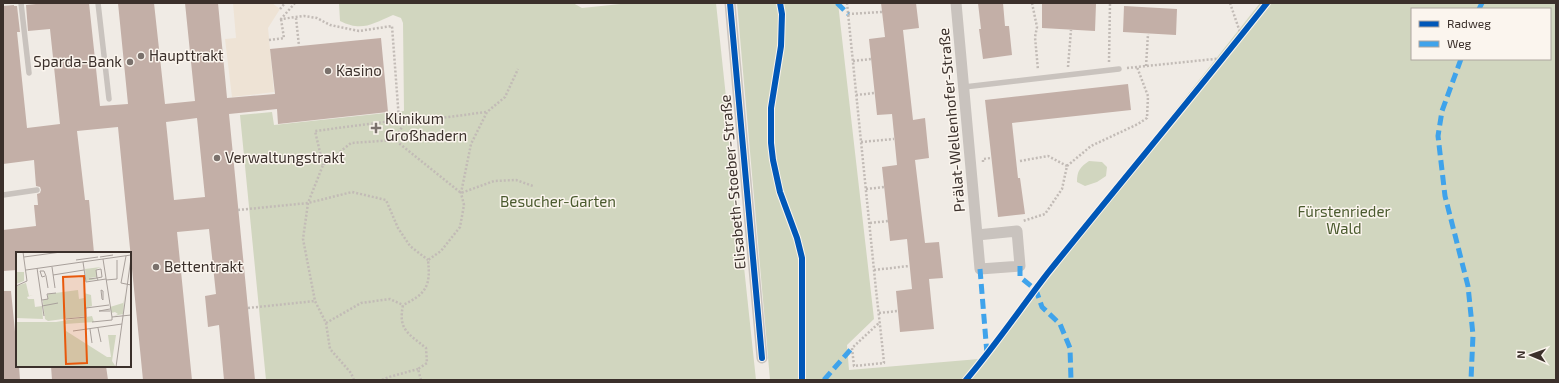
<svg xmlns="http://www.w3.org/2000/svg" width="1559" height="383" font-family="'Exo 2',sans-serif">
	<rect width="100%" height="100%" fill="#f0ebe5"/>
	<path fill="#d1d6bf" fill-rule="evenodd" d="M339,3H573L582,8L630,3H716L756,380H266L240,115L272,112L274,125L404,111L403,23L401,18L393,15C372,24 362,32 340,21Z
		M737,3H838L874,319L847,345L849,370L979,359L1260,3H1556V380H770ZM1412,9H1550V59H1412Z
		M1089,161L1102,162L1107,167L1106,176L1097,182L1085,186L1077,182C1077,171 1080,167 1089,161Z"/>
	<path fill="#eee3d5" d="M233,3H272L280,9L268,28L274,92L232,97L225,39L236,38Z"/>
	<path fill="#c3afa7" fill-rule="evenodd" d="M46,3H89L100,106L128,104L118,3H154L165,104L195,101L185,3H218L227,98L275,94L270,49L381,38L388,112L278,124L277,109L229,114L255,380H224L219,325L208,327L205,296L216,294L209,229L177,232L192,380H143L118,127L77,131L85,200H89L94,253H17V270L3,271V230L36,226L34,205H38L37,194L40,193L41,190L40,187L36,186L34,160L3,164V6L14,5V6H17L20,32H17L27,128L60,124L50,29L28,31L26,5ZM197,118L205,197L174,200L166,122Z
		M881,3H916L919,28L903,30L913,120L925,118L929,158L915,160L925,243L939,242L943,278L929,279L934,329L900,332L896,291L912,289L907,239L890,241L882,167L897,165L892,114L877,115L869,39L885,37Z
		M978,3H1003L1005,26H1009L1012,55L983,59L979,29H981Z
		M1042,3L1096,4L1095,31L1042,28Z
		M1124,6L1177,9L1176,35L1123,32Z
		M1128,84L1131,110L1012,123L1018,178H1020L1025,214L998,217L985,100Z
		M3,291H11L17,352V366H19L20,380H3Z
		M51,366H106L108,380H52Z"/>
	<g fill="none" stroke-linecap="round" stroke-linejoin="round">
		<path stroke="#c2bbb6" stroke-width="2.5" stroke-dasharray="2 2" stroke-linecap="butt" d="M295,3L281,19L304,16L317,18L330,25L359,31L392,26L399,120L315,131L323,165
			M847,3L874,270C877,301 881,332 884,363L854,366L852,348L880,322
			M1032,3L1037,27L1035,37L1038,70
			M1230,3L1241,35
			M280,9L285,3
			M848,14L882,12
			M296,18L299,46
			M269,40L284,38L281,19
			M853,61L871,59
			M1109,62L1110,3
			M1146,66L1148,34
			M1068,67L1071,30
			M1127,68L1224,58
			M856,95L875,93
			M395,140L404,123L486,112
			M861,142L894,139
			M1020,161L1048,156L1067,166L1062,189L1045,214L1023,221
			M983,162V159L991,158
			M1067,166L1091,146L1138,124L1147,118L1148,96L1137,67
			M866,189L885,187
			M238,210L308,203L352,192L386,200L398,228L410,246L428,260
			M870,223L888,221
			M874,270L909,266
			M248,308L315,301
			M879,313L898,311
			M326,323L361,303L390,299L403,305
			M354,380L351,373L330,349L326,323L315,301L303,239L308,203L323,165L351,143L395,140L461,193L494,181L516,180L533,186
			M382,380L389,377L418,369
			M421,380L418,369L427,363L426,348C408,333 398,330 403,305C426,294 431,286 428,260L441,251L460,227L464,205L461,193L471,144L487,112L505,97L518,69"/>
		<path stroke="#c9c3be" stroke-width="5.5" d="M21,3L29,73
			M98,3L109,99
			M964,87L1119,69
			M3,195L37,190"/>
		<path stroke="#c9c3be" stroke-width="11" d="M730,3L762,358
			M956,3L977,235
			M1017,231L1020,266L980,269L977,235Z"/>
		<path stroke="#3fa3eb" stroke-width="5" stroke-dasharray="10 5" stroke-linecap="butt" d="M837,3L848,14
			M1479,9L1482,3
			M1461,59L1442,111L1438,136L1445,196L1468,286L1473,335L1471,380
			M1020,266V277L1036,290L1042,307L1060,324L1070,348L1071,380
			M980,269L987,354
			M824,380L852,348"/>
		<defs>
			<path id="cycleway" d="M730,3L762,358
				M780,3L782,14L781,46L771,108V143L773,160L780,192L797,238L802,258V380
				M966,380C995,346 1020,309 1047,274C1120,183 1195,94 1267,3"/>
		</defs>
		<use href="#cycleway" stroke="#fbf5ee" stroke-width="8"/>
		<use href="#cycleway" stroke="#0057b8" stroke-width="6"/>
	</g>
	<g fill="#7a716c" stroke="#fbf5ee" stroke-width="1.5">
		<circle cx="141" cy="56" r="4"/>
		<circle cx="130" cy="62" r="4"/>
		<circle cx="328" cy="71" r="4"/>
		<path d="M374 122h4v4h4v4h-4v4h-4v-4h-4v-4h4z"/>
		<circle cx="217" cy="158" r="4"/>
		<circle cx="156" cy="267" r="4"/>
	</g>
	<g text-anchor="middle" stroke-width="3" stroke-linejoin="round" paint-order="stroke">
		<g font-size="15" fill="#3b302b" stroke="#fbf5ee" text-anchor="start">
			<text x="149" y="61">Haupttrakt</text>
			<text x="122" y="67" text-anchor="end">Sparda-Bank</text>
			<text x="336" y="76">Kasino</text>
			<text x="385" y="124">Klinikum<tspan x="385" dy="17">Großhadern</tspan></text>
			<text x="225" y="163">Verwaltungstrakt</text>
			<text x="164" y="272">Bettentrakt</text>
		</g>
		<g font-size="15" fill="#3b302b" stroke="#fbf5ee">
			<text transform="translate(952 120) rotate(-95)" y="5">Prälat-Wellenhofer-Straße</text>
			<text transform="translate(733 182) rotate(-95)" y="5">Elisabeth-Stoeber-Straße</text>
		</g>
		<g font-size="15" fill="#4a5a2e" stroke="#fbf5ee">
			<text x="558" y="207">Besucher-Garten</text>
			<text x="1344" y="217">Fürstenrieder<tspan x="1344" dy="17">Wald</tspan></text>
		</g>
	</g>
	<g transform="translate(16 252)">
		<rect width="115" height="115" fill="#f0ebe5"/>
		<path d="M85,15L80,17L81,25L73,26L81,27L70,29L69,17ZM0,20H8V29L0,32ZM10,31L13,44L17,43L11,45L12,47H18L19,55L26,54L27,67L0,66V34ZM62,38L63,47L68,46V41L75,43L76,54L69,56L70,64L32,69L29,67L27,51V48L32,47V42ZM109,41L107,62L98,64L102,62L99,60L95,61L96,64L94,55L107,51V54ZM76,64L78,70L49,72L50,79L91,105H95L92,83H100L96,109L100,115H0V70H40Z" fill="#d1d6bf"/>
		<path fill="none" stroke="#a8a09b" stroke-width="1" d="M110,4L105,31L115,33M8,5L45,0M84,5L97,3M87,7L96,65M60,8L82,5M67,10L70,30L90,27M36,15L39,36M21,16L28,64M10,18L115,3M37,23L68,18M29,24L26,25L24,19H28L30,24L32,36M73,27L81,26L86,25L85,17L80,18L81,26L82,28M90,28L101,27V8M0,34L11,29L7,0M85,38L87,39V48L86,47ZM26,48L32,47L31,42L40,41M26,54L42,51M94,57L83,59H94M50,67L70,65V56L93,53M76,70L96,68V65L115,63M82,76L85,90M74,77L76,91M57,79L106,72M100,115L115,6"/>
		<path fill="#e8590c" fill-opacity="0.15" stroke="#e8590c" stroke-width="2" d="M68,24L71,111L50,112L47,25Z"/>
		<rect width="115" height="115" fill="none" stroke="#3b302b" stroke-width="2"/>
	</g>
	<rect width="1559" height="383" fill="none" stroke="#3b302b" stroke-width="8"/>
	<rect x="1411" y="8" width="140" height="52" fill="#fbf5ee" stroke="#aea6a0"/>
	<rect x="1419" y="21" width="20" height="6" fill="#0057b8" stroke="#aea6a0"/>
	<text x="1447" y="28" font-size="12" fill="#3b302b">Radweg</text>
	<rect x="1419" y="41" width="20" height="6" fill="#3fa3eb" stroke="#aea6a0"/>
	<text x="1447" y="48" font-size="12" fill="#3b302b">Weg</text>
	<g transform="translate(1531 355) rotate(272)" stroke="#fbf5ee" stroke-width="3" paint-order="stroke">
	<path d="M0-3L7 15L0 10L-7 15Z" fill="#3b302b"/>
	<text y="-6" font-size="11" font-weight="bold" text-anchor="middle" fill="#3b302b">N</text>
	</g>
</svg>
